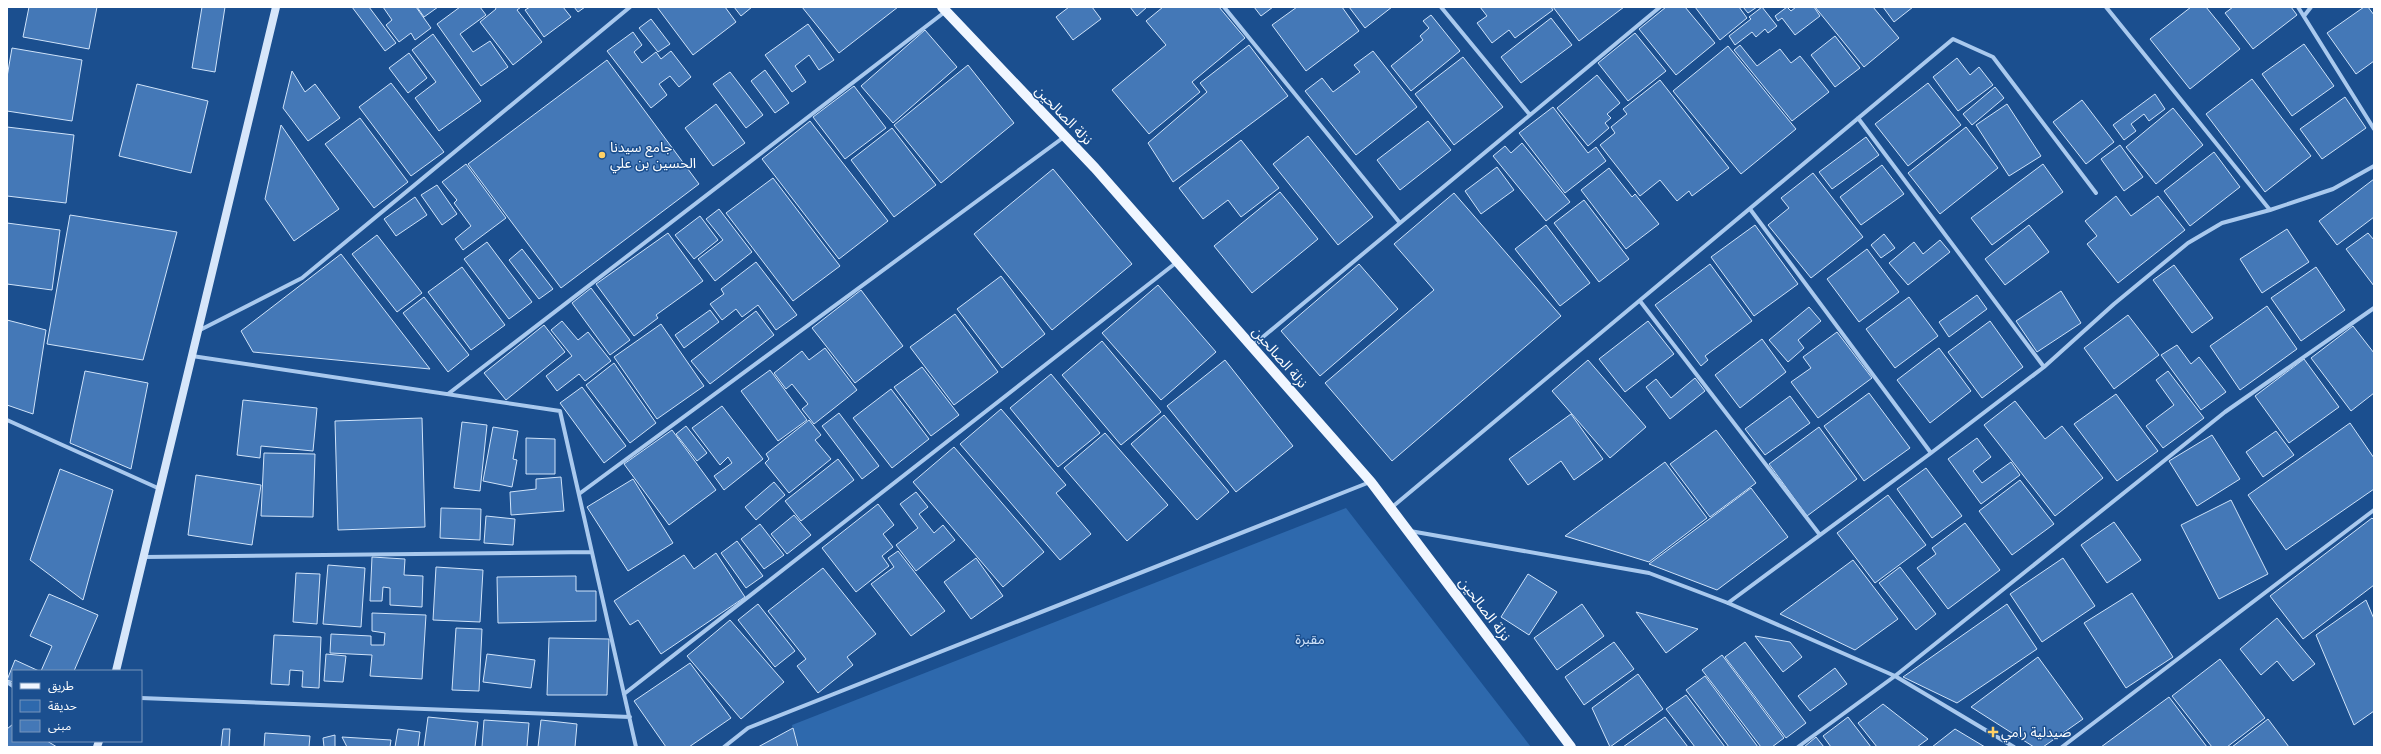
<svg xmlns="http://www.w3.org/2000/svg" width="2381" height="754" font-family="Montserrat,'Noto Sans Arabic',sans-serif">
	<rect width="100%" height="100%" fill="#1b4f8f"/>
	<path fill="#2e69ad" d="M1346,508L1531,747H799L792,725Z"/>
	<path fill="#4478b7" stroke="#cfe3fa" d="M29,7H97L89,49L23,37Z
		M202,7H225L215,72L192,68Z
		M352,7H369L396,43L385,51Z
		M383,7H416L431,28L415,40L411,33L399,42L386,25L392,20Z
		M417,7H438L424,17Z
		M460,7H480L486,15L460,34L473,52L490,41L508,67L481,86L437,24Z
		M495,7H521L517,10L542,42L513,65L480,22L496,9Z
		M530,7H563L571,17L544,37L525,10Z
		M574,7H585L578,12Z
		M657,7H725L736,22L693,55Z
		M734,7H752L741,16Z
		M802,7H898L839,53Z
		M1069,7H1092L1101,19L1073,40L1056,17Z
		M1130,7H1147L1137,16Z
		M1163,7H1219L1245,38L1192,82L1200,92L1149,134L1112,90L1166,45L1146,21Z
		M1254,7H1273L1261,16Z
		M1297,7H1342L1359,31L1306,71L1272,25Z
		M1349,7H1392L1365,28Z
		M1480,7H1551L1553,10L1515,38L1509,30L1492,43L1477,23L1487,16Z
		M1553,7H1624L1579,41Z
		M1666,7H1685L1715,43L1676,75L1639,29Z
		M1695,7H1739L1747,18L1720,40Z
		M1743,7H1757L1748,13Z
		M1762,7L1777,26L1768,33L1765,29L1756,37L1752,32L1735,45L1729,36L1751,19L1749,17Z
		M1787,7L1791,11L1796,7H1814L1820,16L1795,35L1782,18L1778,21L1775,16Z
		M1815,7H1873L1899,38L1864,67Z
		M1883,7H1913L1894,22Z
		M2191,7H2206L2240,49L2190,89L2150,39Z
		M2233,7H2291L2297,15L2253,49L2225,13Z
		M2364,7H2368L2374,15V61L2356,74L2327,33Z
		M1431,15L1460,51L1411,91L1391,66L1423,40L1420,36L1429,28L1423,21Z
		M1551,18L1572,45L1521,83L1501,57Z
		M651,19L670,44L658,52L639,28Z
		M808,24L834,60L819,70L809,55L795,66L806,82L792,92L765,55Z
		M925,30L957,67L893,123L861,86Z
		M633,32L642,45L634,52L642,63L656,52L661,59L671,51L691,77L679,87L670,76L659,84L667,95L651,108L607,51Z
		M1635,33L1666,71L1628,101L1598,63Z
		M433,34L481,101L439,131L415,98L436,82L412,50Z
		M1835,36L1860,68L1835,87L1811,55Z
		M2304,44L2334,86L2292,116L2262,74Z
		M1249,45L1288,96L1173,182L1148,143L1207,92L1200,83Z
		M1740,45L1757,66L1780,49L1791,63L1800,56L1829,92L1792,121L1734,50Z
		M1728,46L1796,129L1741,174L1673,91Z
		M12,48L82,60L72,121L7,111V77Z
		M1373,51L1417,107L1356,155L1305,91L1322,78L1333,92L1360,72L1354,65Z
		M409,53L427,78L408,93L389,68Z
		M1463,57L1503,107L1454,145L1415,94Z
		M1957,58L1970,75L1979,67L1993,85L1958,111L1933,77Z
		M607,60L699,184L561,288L468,164Z
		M968,65L1014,123L941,183L894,125Z
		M765,70L789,103L775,113L751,81Z
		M292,71L305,92L315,84L340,118L308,141L283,108Z
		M730,72L763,115L746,128L713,84Z
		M1597,75L1620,103L1607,114L1611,118L1605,123L1609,128L1588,146L1557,108Z
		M2252,79L2311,156L2265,192L2206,114Z
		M1660,80L1729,168L1692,196L1689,191L1677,201L1660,180L1640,196L1600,145L1615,133L1611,127L1627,114L1623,109Z
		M391,83L444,152L411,176L359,107Z
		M1928,83L1961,125L1908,166L1875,124Z
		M137,84L208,101L191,173L119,156Z
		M854,86L886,128L845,159L813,117Z
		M1995,87L2004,98L1972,125L1963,114Z
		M2155,94L2165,109L2149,121L2144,114L2131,124L2136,131L2124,140L2113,125Z
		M2345,97L2366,128L2322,159L2300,129Z
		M2082,100L2114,142L2086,164L2053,122Z
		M716,104L745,143L713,166L685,128Z
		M2007,104L2041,156L2009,176L1976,125Z
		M1553,107L1588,153L1596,147L1606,161L1565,193L1519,133Z
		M2173,108L2203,145L2156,184L2126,147Z
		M360,118L408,182L374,208L325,144Z
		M810,121L888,221L839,259L762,159Z
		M1428,121L1451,150L1400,190L1377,160Z
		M281,125L339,209L294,241L265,199Z
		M7,127L74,135L66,203L7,196Z
		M1966,127L1998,168L1940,214L1908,173Z
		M892,128L936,185L894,217L851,160Z
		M1308,136L1373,217L1338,245L1273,164Z
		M1866,137L1879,155L1832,189L1819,172Z
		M1241,140L1279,188L1241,217L1228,200L1203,219L1179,188Z
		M1522,143L1570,202L1546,221L1493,156L1505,146L1511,153Z
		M2120,145L2143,177L2124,191L2101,159Z
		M2214,152L2240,187L2190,226L2164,191Z
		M466,164L506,218L463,250L455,239L471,226L454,203L457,200L442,182Z
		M2043,164L2063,192L1992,245L1971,218Z
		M1882,165L1904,194L1861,225L1840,197Z
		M1497,167L1514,190L1481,214L1465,191Z
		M1609,168L1632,197L1635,194L1659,224L1626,249L1581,190Z
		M1053,169L1132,264L1052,330L974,234Z
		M1813,173L1863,237L1811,278L1768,225L1789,208L1781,198Z
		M773,178L840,266L793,301L726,213Z
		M2374,179V217L2337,245L2319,221Z
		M437,185L457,214L442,225L421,195Z
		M1280,192L1318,239L1252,293L1214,246Z
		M1454,193L1561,316L1392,461L1325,383L1434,290L1394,244Z
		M2116,196L2131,216L2158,196L2185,230L2118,283L2087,244L2097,236L2085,221Z
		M415,197L427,215L396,236L384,219Z
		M1584,200L1629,259L1599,282L1554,223Z
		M719,209L752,252L715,281L698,259L723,240L706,219Z
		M70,215L177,232L143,360L47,344Z
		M700,216L718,240L694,259L675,235Z
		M7,223L60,230L52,290L7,284Z
		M1546,225L1590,283L1560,306L1515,249Z
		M1755,225L1798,284L1754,316L1711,257Z
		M2029,225L2049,252L2005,285L1985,259Z
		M2287,229L2309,262L2262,293L2240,259Z
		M668,233L703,281L656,315L658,318L634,336L596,284Z
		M2368,233L2374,240V286L2346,249Z
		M1884,234L1895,248L1881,258L1871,245Z
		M377,235L422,293L397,312L352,254Z
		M1940,240L1950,252L1908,285L1889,263L1914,242L1923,254Z
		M487,242L532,302L509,319L464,259Z
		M522,249L553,289L539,299L509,260Z
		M1867,249L1899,292L1859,322L1827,279Z
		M341,254L430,369L253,352L241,331Z
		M756,262L797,315L776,330L758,305L742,317L736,309L722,320L710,304L724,294L721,289Z
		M1359,264L1398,309L1320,376L1281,331Z
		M1710,264L1752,321L1705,356L1708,360L1701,366L1655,305Z
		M2174,265L2213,318L2192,333L2153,280Z
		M462,267L505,325L471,350L428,292Z
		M2316,267L2345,310L2301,341L2271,298Z
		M1001,276L1045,334L1002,368L957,309Z
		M1158,285L1216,352L1161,400L1102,333Z
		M591,288L630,340L610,355L572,303Z
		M861,290L903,346L855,383L812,328Z
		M2061,291L2081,323L2037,352L2016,321Z
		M1977,295L1987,309L1949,337L1939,322Z
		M424,297L469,355L448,372L403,313Z
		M1909,297L1938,336L1895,368L1866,329Z
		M2267,306L2297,349L2240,390L2210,346Z
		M1809,307L1821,321L1798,340L1804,348L1788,362L1769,340Z
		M710,310L719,322L684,348L675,335Z
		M756,311L774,335L710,384L691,361Z
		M955,314L998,372L954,405L910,347Z
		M2128,315L2159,355L2114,389L2084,348Z
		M7,320L46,330L33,414L7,405Z
		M562,321L578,340L588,332L611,361L585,381L579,374L557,391L546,376L572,356L551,330Z
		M1648,321L1674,354L1625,392L1599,359Z
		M1990,321L2023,367L1982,398L1948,352Z
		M661,324L704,386L657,419L614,357Z
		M544,325L565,352L506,400L484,373Z
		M2353,326L2374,353V393L2351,411L2311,358Z
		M1837,332L1872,378L1818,418L1791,382L1811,368L1803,357Z
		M1762,339L1786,372L1740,408L1715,375Z
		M1102,341L1161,412L1121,445L1062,375Z
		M2177,345L2191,364L2199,357L2226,392L2201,410L2161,355Z
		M825,348L857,390L814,424L802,409L808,404L792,384L786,389L774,373L802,351L809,360Z
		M1939,348L1971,391L1930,423L1897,380Z
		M2304,359L2339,407L2289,443L2255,396Z
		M1225,360L1293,446L1236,492L1167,406Z
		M1588,360L1646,427L1610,458L1552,391Z
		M614,363L656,423L630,443L586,385Z
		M922,367L959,415L931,436L894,387Z
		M770,370L807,420L778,441L741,391Z
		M85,371L148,383L131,469L70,443Z
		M2168,371L2204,418L2163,448L2146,426L2174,405L2156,380Z
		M1051,374L1100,433L1058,467L1010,408Z
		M1695,378L1705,391L1670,419L1646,387L1656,379L1671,398Z
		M582,387L626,446L604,463L560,403Z
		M891,389L929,439L892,468L853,418Z
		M1869,393L1910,448L1864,481L1824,426Z
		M2116,394L2158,451L2117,481L2074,424Z
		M1790,396L1810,423L1765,455L1745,429Z
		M243,400L317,408L313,451L261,446L260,458L237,455Z
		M2015,401L2045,439L2062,426L2103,478L2055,516L1984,425Z
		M722,406L763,459L724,490L714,476L732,463L728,457L720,465L692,428Z
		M1001,409L1066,485L1056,493L1091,534L1060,560L960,444Z
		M839,413L879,466L862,479L822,426Z
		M1571,414L1603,459L1574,480L1561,461L1528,485L1509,459Z
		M1164,415L1229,492L1197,520L1131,444Z
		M422,418L425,527L338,530L335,421Z
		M809,420L821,435L815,440L831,459L789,493L765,463L769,459L766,454Z
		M462,422L487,425L480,491L454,488Z
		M2350,423L2374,458V489L2286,550L2248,495Z
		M686,426L707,453L697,461L676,434Z
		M493,427L518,431L513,459L517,460L512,487L483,481Z
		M1819,427L1857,479L1807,516L1769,464Z
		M672,430L716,490L669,525L624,464Z
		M1716,430L1756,483L1710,517L1670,464Z
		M2276,431L2294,455L2263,477L2246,452Z
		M1105,433L1168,505L1127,541L1064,468Z
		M2212,435L2240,479L2197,506L2169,461Z
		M526,438L555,439V474H526Z
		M1977,438L1991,457L1973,471L1982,483L2011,462L2020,475L1981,504L1948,459Z
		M954,447L1044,552L1003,587L913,482Z
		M264,453L315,454L313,517L261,516Z
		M838,459L854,480L801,521L785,501Z
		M1665,462L1707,518L1649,562L1565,536Z
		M1926,468L1962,516L1932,538L1897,489Z
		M60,469L113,490L83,600L30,560Z
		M196,475L261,485L252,545L188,535Z
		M561,477L564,511L511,515L510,492L536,489V479Z
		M633,479L673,543L628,571L587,507Z
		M2020,480L2054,524L2012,555L1979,511Z
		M774,482L785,495L756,520L745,507Z
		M1751,488L1788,537L1717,590L1649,564Z
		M916,492L928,507L919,514L934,533L943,525L955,540L916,571L896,545L918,528L900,504Z
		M1888,495L1926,545L1875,583L1837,533Z
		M2231,500L2268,574L2219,599L2181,525Z
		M878,504L894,525L883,534L893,547L882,556L889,566L856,592L822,548Z
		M441,508L481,509L480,540L440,538Z
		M794,515L811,535L787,554L771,534Z
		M486,516L515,519L513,545L484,543Z
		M2372,518L2374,520V585L2303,639L2270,596Z
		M2114,522L2141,560L2107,583L2081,545Z
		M1965,523L2000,570L1948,609L1917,568L1936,554L1932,548Z
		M760,524L784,555L764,569L741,539Z
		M737,541L763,576L746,588L721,553Z
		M898,551L945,611L911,636L871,584L894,567L888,558Z
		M716,553L745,597L661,654L638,620L630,625L614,601L684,555L694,569Z
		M372,557L405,559L404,575L423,576L422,607L390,605V588L383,587L382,601H370Z
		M976,558L1003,596L971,619L944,582Z
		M2063,558L2095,606L2042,642L2010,594Z
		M1853,560L1898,619L1855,650L1780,614Z
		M328,565L365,568L361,627L323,624Z
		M436,567L483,570L480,622L433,620Z
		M1900,567L1936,614L1916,630L1879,583Z
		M823,568L876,634L847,657L853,665L818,693L797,666L806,659L768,611Z
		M296,573L320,574L317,624L293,622Z
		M1528,574L1557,592L1529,635L1501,617Z
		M576,576V591H596V621L498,623L497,577Z
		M2132,593L2173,657L2126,688L2084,623Z
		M49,594L98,615L74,671H41L52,646L30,636Z
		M2366,600L2374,619V711L2354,725L2316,635Z
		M758,604L795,651L775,667L738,620Z
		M1582,604L1604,636L1557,670L1534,638Z
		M2007,604L2037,649L1957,703L1903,677Z
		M1636,612L1698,629L1666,653Z
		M372,613L426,615L422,679L370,676L372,655L330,653L331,634L371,636V645H384L385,633L372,631Z
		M2277,618L2315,664L2293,681L2277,661L2261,675L2240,649Z
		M730,620L784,682L741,719L687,656Z
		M456,628L482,629L479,691L452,690Z
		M274,635L321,637L319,688L302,687L303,671L290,670L289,685L271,684Z
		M1755,636L1790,642L1802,657L1783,672Z
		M549,638L609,639L607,695H547Z
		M1614,642L1634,669L1584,705L1565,677Z
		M1745,642L1806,723L1786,738L1725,657Z
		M326,654L346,656L343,682L324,681Z
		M487,654L535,660L531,688L483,682Z
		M1722,655L1784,738L1772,747H1761L1702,670Z
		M2038,657L2083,719L2043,747H2034L1971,707Z
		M2220,659L2265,718L2227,747H2212L2172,696Z
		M15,660L39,671H13V682L7,680Z
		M690,663L731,718L689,747H666L634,701Z
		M1835,668L1847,684L1810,711L1798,696Z
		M1638,674L1663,709L1610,747L1592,708Z
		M1705,676L1758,747H1729L1686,690Z
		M1686,695L1725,747H1695L1666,709Z
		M2169,697L2207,747H2101Z
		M1883,704L1928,739L1917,747H1877L1858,723Z
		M428,717L478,722L475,747H424Z
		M1665,717L1688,747H1623Z
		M1848,717L1871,747H1831L1823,736Z
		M2268,719L2289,747H2232Z
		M484,720L529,723L527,747H482Z
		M541,720L577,724L575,747H538Z
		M13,724V741H47L57,747H7V729Z
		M793,728L798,747H758Z
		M223,729H230L229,747H221Z
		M398,729L420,732L418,747H395Z
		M1955,729L1985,747H1932Z
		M265,733L310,736L309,747H264Z
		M335,735V747H324L323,738Z
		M342,737L391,740L390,747H347Z
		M1816,737L1824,747H1804Z"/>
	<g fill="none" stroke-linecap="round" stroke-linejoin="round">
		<path stroke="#a9c9ee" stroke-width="4" d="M1224,7L1400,223
			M1441,7L1530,115
			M2106,7L2270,210
			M2298,7L2374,129
			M2304,16L2311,7
			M1858,118L2044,367
			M1750,209L1931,453
			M1640,301L1820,535
			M198,331L302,278L630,7
			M1252,346L1660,7
			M192,356L560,411L636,747
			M448,394L946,11
			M7,420L160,489
			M579,494L1064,137
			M1391,508L1953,39L1993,57L2096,193
			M1410,531L1649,573L1728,603L1895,676L2014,747
			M144,557L592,552
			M1728,603L1931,453L2044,367L2114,304L2188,243L2222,223L2270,210L2333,189L2374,166
			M7,682L13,686
			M624,694L1177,262
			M141,698L630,717
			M724,747L748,728L1370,482
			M1798,747L1895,676L2225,412L2374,308
			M2062,747L2374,510"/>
		<path stroke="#d6e6fa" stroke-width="8" d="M116,671L276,7
			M97,747L99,741"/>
		<path stroke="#f0f6ff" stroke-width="10" d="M942,7L1095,168L1371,482L1571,747"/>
	</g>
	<g fill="#ffd166" stroke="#1b4f8f" stroke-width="1.5">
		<circle cx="602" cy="155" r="4"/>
		<path d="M1991 726h4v4h4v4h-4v4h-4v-4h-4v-4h4z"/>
	</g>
	<g text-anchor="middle" stroke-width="3" stroke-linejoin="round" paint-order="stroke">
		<g font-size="14" fill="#fff" stroke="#1b4f8f">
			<text transform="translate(1064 115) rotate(46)" y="5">نزلة الصالحين</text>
			<text transform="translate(1280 357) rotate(49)" y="5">نزلة الصالحين</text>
			<text transform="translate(1485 609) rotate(53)" y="5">نزلة الصالحين</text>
		</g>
		<g font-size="14" fill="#fff" stroke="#1b4f8f" text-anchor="start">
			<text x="610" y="152">جامع سيدنا<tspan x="610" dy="16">الحسين بن علي</tspan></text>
			<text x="2001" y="737">صيدلية رامي</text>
		</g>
		<g font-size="14" fill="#cfe3fa" stroke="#1b4f8f">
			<text x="1310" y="644">مقبرة</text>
		</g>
	</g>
	<rect width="2381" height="754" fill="none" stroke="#ffffff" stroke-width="16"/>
	<rect x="12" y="670" width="130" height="72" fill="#1b4f8f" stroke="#7695bc"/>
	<rect x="20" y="683" width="20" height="6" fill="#f0f6ff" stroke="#7695bc"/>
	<text x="48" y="690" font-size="12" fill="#ffffff">طريق</text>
	<rect x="20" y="700" width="20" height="12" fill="#2e69ad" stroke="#7695bc"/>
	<text x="48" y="710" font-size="12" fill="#ffffff">حديقة</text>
	<rect x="20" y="720" width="20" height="12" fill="#4478b7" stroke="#7695bc"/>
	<text x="48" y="730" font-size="12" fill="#ffffff">مبنى</text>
</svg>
